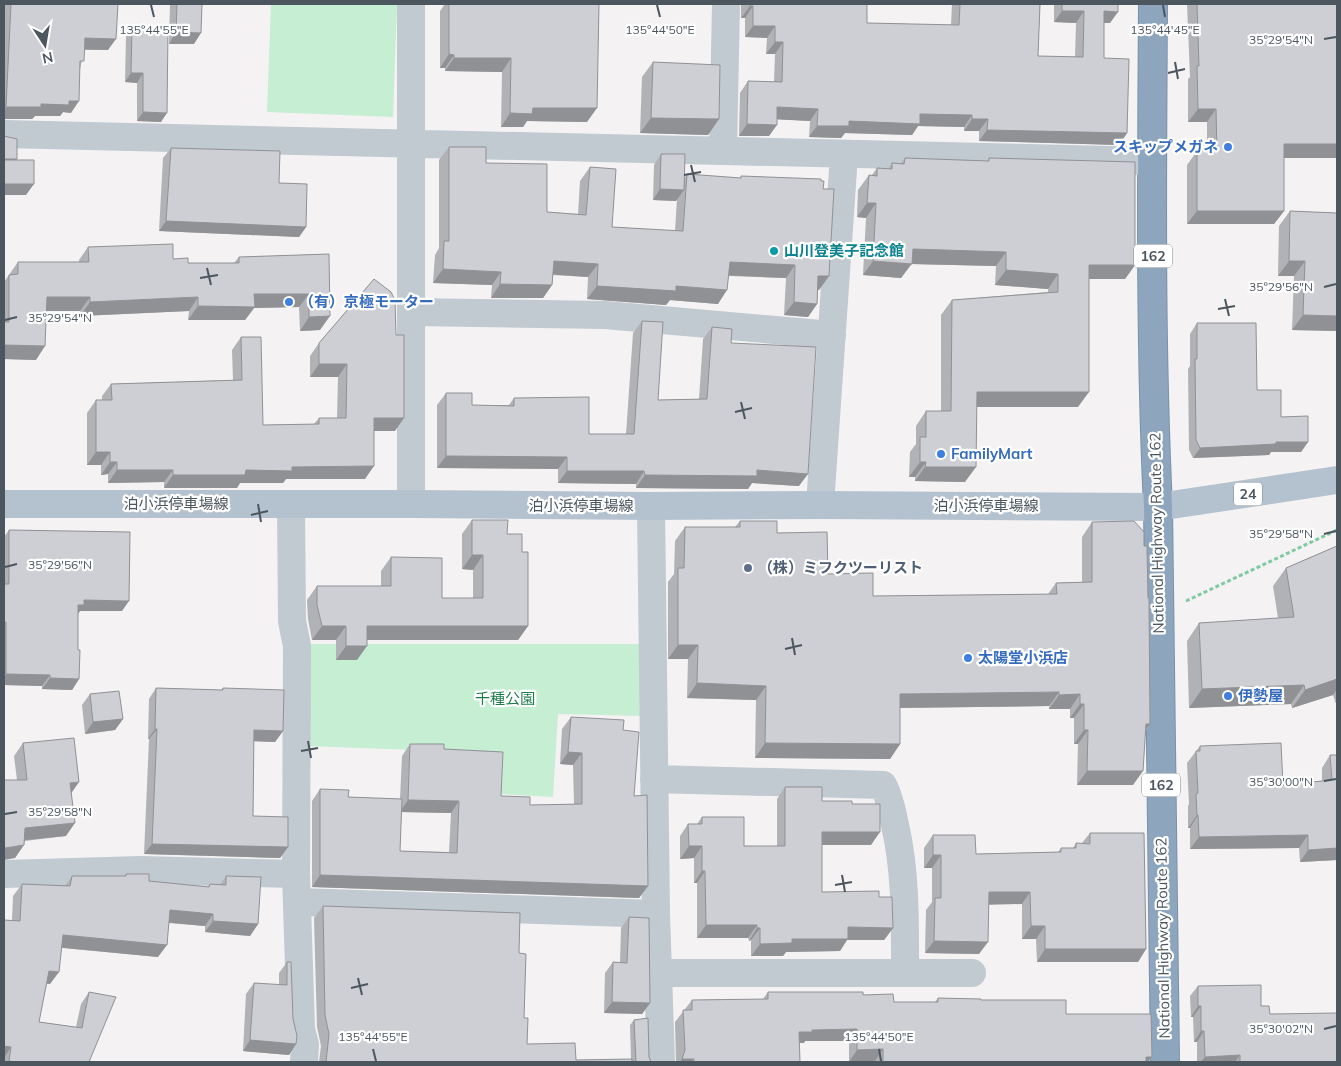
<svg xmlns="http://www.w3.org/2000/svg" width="1341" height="1066" font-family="Mulish,'Noto Sans JP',sans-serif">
	<rect width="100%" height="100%" fill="#f4f2f3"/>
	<path fill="#c5eed3" d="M271,4H397L393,117L267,112Z
		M303,644H642L643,716L558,714L553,797L500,794L502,753L303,746Z"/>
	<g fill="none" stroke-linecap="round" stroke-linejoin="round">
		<defs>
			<path id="highway" d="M1153,4C1152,171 1150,340 1158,507L1165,1062"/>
		</defs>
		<use href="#highway" stroke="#7991a9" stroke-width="30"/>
		<path stroke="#7fcaa2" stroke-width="3" stroke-dasharray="4 2.5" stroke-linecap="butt" d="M1186,601L1337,530"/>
		<path stroke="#c1cad0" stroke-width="28" d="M4,134L1152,161
			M723,151L726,4
			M412,312L605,315L832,335
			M291,504L292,621L297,646L296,874L301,1029L305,1045L304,1062
			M411,504V4
			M820,505L844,155
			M651,506L656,914L661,1062
			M654,779L883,785C890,798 892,811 895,825C906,873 905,923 905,972
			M4,874L141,870L296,874
			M298,902L656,914
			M658,973H972"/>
		<path stroke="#b4c2cf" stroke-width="28" d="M4,504H411L651,506L820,505L1158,507L1337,480"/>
		<use href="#highway" stroke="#8ea6bd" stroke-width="28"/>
	</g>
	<path fill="#b0b2b6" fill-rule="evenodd" d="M4,4H118L108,50H84L71,113L63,112L60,116H35L32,119H4Z
		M170,4H202L194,44H169Z
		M445,4H599L587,122L527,121L523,127H501L502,72L445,71V68H440V11Z
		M741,4H867V23L951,25L952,4H1040L1038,56L1075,57L1076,23L1054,22V4H1118L1110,23H1104V58L1127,133L1119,145L979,141V131H964V127L918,126L912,135L845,133L841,138L809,137L810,121L777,119L769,136H739L740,93L748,81L774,82L775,54H766L767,38L745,37V18H741Z
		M1187,4H1337V158H1284V211L1274,224H1187V165L1197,151H1207V122H1188V79L1190,77Z
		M132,27L161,122L137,121V83L125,82L126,36Z
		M653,62L719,119L708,135L640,133L642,77Z
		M449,147L486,163L547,212L578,214L580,181L590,167L612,227L675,231L677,199L676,201L653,200L654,165L661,154L684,179L687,174L740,178L741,176L823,189L829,276L819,290L818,289L817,304L808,317L784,315L786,278L729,276L718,304L670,300L666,305L587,299L588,277L553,275L552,285L543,298H491L492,285L433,283L435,255L439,248V160Z
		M171,148L279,183L306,227L299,237L159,231L163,158Z
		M905,158L988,161L989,158L1135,265L1125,279H1089L1078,407H976L965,482L915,481V477H909L910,452L916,444V426L926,411H941V315L952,300L1048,292V289L995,285L996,266L912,264L901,278L863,275L866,218L857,217L858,190L869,175H872L877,168L888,169L892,163H901Z
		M1290,211L1337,213V331L1292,330L1294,276H1278L1279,226Z
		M88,247L173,259L188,263H234L239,257L329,254L320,330L300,331L299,307L254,308L245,320H188L189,311L80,316V311H46L36,360L4,359V282L18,262H79V260Z
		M374,279L395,431H374L365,479H286L283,483H240L237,488H164V482L108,483V474L101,475V465H87V413L96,400H102V396L111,384L233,380L232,350L241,337L263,425L314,424L319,418H337L338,377H310V356L319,343Z
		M642,321L658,400L699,399L703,339L712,327L731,343L799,486L752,483L748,489L636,488V484L558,483V469L437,468V405L446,393L472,405H509L514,398L589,434H626L633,333Z
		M1197,323L1281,417L1308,442L1301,452H1271L1269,455L1193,458L1189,450L1188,369L1190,366V334Z
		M472,520L507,534L522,552L528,626L518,640H367L357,660H336V640H312L308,619L307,600L317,586H381V571L391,557L442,598H473V570L462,569V534Z
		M740,521L777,533L828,574L873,596L1048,594L1056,583L1082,582V537L1092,522L1150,724L1146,731L1133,785H1077L1078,744H1074V718H1070V709H1049V706L900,708V744L890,759L755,758L756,700L687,698L688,659H668V582L674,574L675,541L685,527H735Z
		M9,530L122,611H80L78,614V650L79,679L72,690L42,689V686L4,685V537Z
		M1337,546V704H1336L1333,695L1292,708L1291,704L1189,708L1187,641L1199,623L1278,618L1273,586L1286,568Z
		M156,688L221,690L223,688L283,731L275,742L254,741L253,816L288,847L280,858L144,854L149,739H148L149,699Z
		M90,694L123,719L115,730L85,734L82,705Z
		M571,717L623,730L634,796L648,886L639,898L312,887V801L320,789L348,797L400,799L402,756L410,744L444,749L501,796L530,805L574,804L573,765L560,764L562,729ZM401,812L451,813L449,852L400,851Z
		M23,743L71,793L66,836L25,841L15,858L17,780L14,756Z
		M1200,746L1283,785L1322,781V768L1330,755L1337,860L1300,862L1299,848L1190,849V828H1188V806L1189,804L1187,763Z
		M785,787L822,801L852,804L871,845H822V892L879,897L893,928L884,940H847L840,951L786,952L783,956H751V940L749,941L748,938H697V883H694V858L680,859V836L688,824H697L702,817L744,846H777V799Z
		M1090,833L1146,949L1138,962H1037L1036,939H1022V904H989L979,954L925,953L926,910L932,902V868H924V848L933,835L976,854L1058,852L1061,848H1073L1076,843H1082Z
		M126,874L149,881L207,887L210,884L220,885L226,876L258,924L250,936L205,932V926L169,923L158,957L62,948L50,984L47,983L39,1022L76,1027L81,1004L89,992V1062H4V920H12L13,896L22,884L65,886L72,876H125Z
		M323,906L519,953L524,1018L527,1044L576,1060L631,1059L630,1025L634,1020L651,1062H319L321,1046L317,1027L314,918Z
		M629,917L650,1003L642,1014L604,1013L605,973L613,962H620L621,928Z
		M287,962L296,1044L289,1055L243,1051L246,994L254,983L279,985V973Z
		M1198,986L1261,1006L1270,1014L1337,1062H1197V1042H1194L1193,1017H1191L1190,996Z
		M768,992L863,995L894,1002H935L938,998L981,1000L1066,1014L1152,1057L1148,1062H875V1061L849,1062V1041H805L804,1043H799L800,1062H676L675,1022L692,1000L763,999Z"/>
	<path fill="#909194" d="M750,6H753L745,18H741Z
		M1062,11H1084L1076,23L1054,22Z
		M1104,11L1118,12L1110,23H1096Z
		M753,26H775L767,38L745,37Z
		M176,32L201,33L194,44H169Z
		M85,38L116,39L108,50L77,49Z
		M775,42H783L775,54H766Z
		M449,54L454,55L445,68H440Z
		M454,58H511L502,72L445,71Z
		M131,73H143L137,83L125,82Z
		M69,101H79L71,113L63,112L60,116H35L32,119H4V111L6,107Z
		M777,107L818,109L810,121L769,119Z
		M533,108H597L587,122L527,121L523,127H501L510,113Z
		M1198,109H1216L1207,122H1188Z
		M143,112L167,113L161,122L137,121Z
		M920,114L972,115L964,127L918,126L912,135L845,133L841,138L809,137L817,126L849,121Z
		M651,118L719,119L708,135L640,133Z
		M972,119H988L979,131H964Z
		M747,124L777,125L769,136H739Z
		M987,130L1127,133L1119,145L979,141Z
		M1284,144H1337V158H1275Z
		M4,159H17L9,170H4Z
		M4,184H34L26,195H4Z
		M660,189L684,190L676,201L653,200Z
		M867,203H876L866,218L857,217Z
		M1197,211H1284L1274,224H1187Z
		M166,221L306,227L299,237L159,231Z
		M913,249L1006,252L996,266L911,264L901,278L863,275L873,261Z
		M554,261L598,264L588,277L545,274Z
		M1289,261H1305L1294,276H1278Z
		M730,262L795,265L786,278L720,275Z
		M1089,265H1135L1125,279H1079Z
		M443,269L501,272L492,285L433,283Z
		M1006,270L1058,274L1048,289L995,285Z
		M818,276H829L819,290L809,289Z
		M500,284L552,285L543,298H491Z
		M597,286H676L727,290L718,304L670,300L666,305L587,299Z
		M254,294H309L299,307L254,308L245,320H188L198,306Z
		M47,297H90L80,311H37Z
		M198,297L189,311L80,316L90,302Z
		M794,302L817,304L808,317L784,315Z
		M1303,315L1337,316V331L1292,330Z
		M330,316L320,330L300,331L309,317Z
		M4,345L45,346L36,360L4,359Z
		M319,364H347L338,377H310Z
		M977,392H1089L1078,407H966Z
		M374,418H404L395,431H365Z
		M1276,442H1308L1301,452H1271L1269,455L1193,458L1200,448Z
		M96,452H110L101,465H87Z
		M446,456L567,457L558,469L437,468Z
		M110,462H117L108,474L101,475Z
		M920,462H926L915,477H909Z
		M374,466L365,479H286L283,483H240L237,488H164L173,475L292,467Z
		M925,467H976L965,482L915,481Z
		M117,470H173L164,482L108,483Z
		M757,470L808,474L799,486L752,483L748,489L636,488L645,475Z
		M567,471H644L636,484L558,483Z
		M472,555H483L473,570L462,569Z
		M84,600L129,601L122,611H80L77,615L78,605Z
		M322,626H346L336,640H312Z
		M367,626H528L518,640H357Z
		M678,645H698L688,659H668Z
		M346,646H367L357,660H336Z
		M6,674L50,675L42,686L4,685V678Z
		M50,678L79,679L72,690L42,689Z
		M1337,679V689L1333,695L1292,708L1305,690Z
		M697,683L766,686L756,700L687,698Z
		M1304,685L1291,704L1189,708L1202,689Z
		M1059,692L1049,706L890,708L900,694Z
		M1080,694L1070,709H1049L1059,695Z
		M1080,704H1084L1074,718H1070Z
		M123,719L115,730L85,734L93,722Z
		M1146,724H1150L1140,738Z
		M155,729H157L149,739H148Z
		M254,730L283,731L275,742L246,741Z
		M1084,730H1088L1078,744H1074Z
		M765,743L900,744L890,759L755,758Z
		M568,752L582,753L573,765L560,764Z
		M1087,771H1143L1133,785H1077Z
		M79,782L70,795V783Z
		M408,800L459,801L451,813L400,812Z
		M1197,815H1198L1190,828H1188Z
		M75,823L66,836L16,841L25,828Z
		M822,832H880L871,845H813Z
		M1308,835L1299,848L1190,849L1199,837Z
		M152,844L288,847L280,858L144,854Z
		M24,845L15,858L4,860V849L5,848Z
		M689,846H702L694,858L680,859Z
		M1337,848V860L1300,862L1308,850Z
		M933,855H941L932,868H924Z
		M702,871H705L697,883H694Z
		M320,875L648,886L639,898L312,887Z
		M989,892H1030L1022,904L980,905Z
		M170,910L213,914L205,926L162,922Z
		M213,921L258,924L250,936L205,932Z
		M706,925H757L748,938H697Z
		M1031,926H1045L1036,939H1022Z
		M848,927L893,928L884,940H847L840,951L786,952L783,956H751L760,944L792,939Z
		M757,928H760L751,940L749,941Z
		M63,935L167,945L158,957L55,947Z
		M934,941L988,942L979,954L925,953Z
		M1045,949H1146L1138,962H1037Z
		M49,971L59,972L50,984L41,983Z
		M612,1002L650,1003L642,1014L604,1013Z
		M1198,1006H1201L1193,1017H1191Z
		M857,1029L849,1041H805L804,1043H791L799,1032L812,1030Z
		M1201,1031H1204L1197,1042H1194Z
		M250,1040L296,1044L289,1055L243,1051Z
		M4,1046L11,1047L4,1058Z
		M883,1049L875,1061L849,1062L857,1050Z
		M1240,1055L1235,1062H1201L1205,1057Z
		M1146,1057H1152L1148,1062H1142Z
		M682,1059H694L691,1062H680Z"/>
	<path fill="#cdcfd4" stroke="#909194" d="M11,4H118L116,39L85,38L84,61H80L79,101H69V105L41,104V107H6Z
		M177,4H202L201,33L176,32Z
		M449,4H599L597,108H533L532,114L510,113L511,58H454V55L449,54Z
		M750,4H867V23L959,25L960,4H1040L1038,56L1083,57L1084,11H1062V4H1118V12L1104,11V58L1129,59L1127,133L987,130L988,119H972V115L920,114V124L849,121V126H817L818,109L777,107V125L747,124L748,81L782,82L783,42H775V26H753V6H750Z
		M1197,4H1337V144H1284V211H1197V151H1217L1216,109H1198L1197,66H1199Z
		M132,27L168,28L167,113L143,112V73H131Z
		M653,62L720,65L719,119L651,118Z
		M4,136L17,139V159H4Z
		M449,147H486V163L547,164V212L586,215L590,167L616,169L612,227L683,231L687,174L741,178V176L821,179V181H824L823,189H834L829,276H818L817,304L794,302L795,265L730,262L727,290L676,286V291L597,286L598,264L554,261L552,285L500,284L501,272L443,269L444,241H449Z
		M171,148L280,151L279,183L307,184L306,227L166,221Z
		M661,154H685L684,190L660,189Z
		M905,158L989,161V158L1135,162V265H1089V392H977L976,467H925L926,462H920V437H926V411H951L952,300L1058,292V274L1006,270V252L913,249L912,264L873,261L876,203H867L869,175L877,176V168L892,169V163L904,164Z
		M4,160H34V184H4Z
		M1290,211L1337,213V316L1303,315L1305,261H1289Z
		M173,244V259L188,258V263H239V257L329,254L330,316L309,317V294H254L255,307L198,306V297L90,302V297H47L45,346L4,345V322H9V275L18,274V262H89L88,247Z
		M374,279L391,292L395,300L396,335H404V418H374V466L292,467V471L246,470L245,475H173V470H117V462H110V452H96V400H112L111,384L242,380L241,337H261L263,425L319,424V418H346L347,364H319V343Z
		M642,321L663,322L658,400L707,399L712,327L732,329L731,343L816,347L808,474L757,470V476L645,475L644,471H567V457L446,456V393H472V405L514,406V398L589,397V434H634Z
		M1197,323H1256L1257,390H1281V417L1308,416V442H1276V444L1200,448L1196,440L1195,359H1197Z
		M472,520H508L507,534H522V552H528V626H367V646H346V626H322L317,605V586H391V557L442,558V598H483V555H472Z
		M740,521H777V533L827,532L828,574L873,573V596L1057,594L1056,583L1092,582V522L1134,521L1144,532V546H1147L1148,598H1149L1150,724H1146L1143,771H1087L1088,730H1084V704H1080V694L1059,695V692L900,694V744L765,743L766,686L697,683L698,645H678V568H684L685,527H740Z
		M9,530L130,532L129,601L84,600V605H78V650H80L79,679L50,678V675L6,674V622H4V584H9Z
		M1337,546V679L1305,690L1304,685L1202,689L1199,623L1294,617L1286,568Z
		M156,688L223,690V688L284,690L283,731L254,730L253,816L288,817V847L152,844L157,729H155Z
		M119,691L123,719L93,722L90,694Z
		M571,717L624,720L623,730L639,732L634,796L647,795L648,886L320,875V789L349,790L348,797L402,799L400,851L457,853L459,801L408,800L410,744H444V749L503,752L501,796L530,797V805L582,804V753L568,752Z
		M74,738L79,782L70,783L75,823L25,828L24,845L5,848L4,849V780H27L23,743Z
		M1281,743L1283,785L1332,780L1330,755H1337V848L1308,850V835L1199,837L1198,815H1197L1196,794L1198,793L1196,751H1200V746Z
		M785,787H822V801H852V804H880V832H822V892L879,891V897H892L893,928L848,927V939H792V943L760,944V928H757V925H706L705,871H702V846H689L688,824H702V817H744V846H785Z
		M1090,833H1144L1146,949H1045V926H1031L1030,892H989L988,942L934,941L935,898H941V855H933V835H975L976,854L1061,852V848H1076V843L1090,844Z
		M126,874H149V881L209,887L210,884L226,885V876L261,877L258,924L213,921V914L170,910L167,945L63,935L59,972L49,971L39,1022L82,1028L89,992L116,997L89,1062H15L9,1061L11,1047L4,1046V920L20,921L22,884L70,886L72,876H126Z
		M323,906L520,913L519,953L526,954L524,1018H528L527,1044L575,1043L576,1060L632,1059V1062H326L329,1034L325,1015Z
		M629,917L649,918L650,1003L612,1002L613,962L627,963Z
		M287,962H291L293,1019L297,1036L296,1044L250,1040L254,983L287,985Z
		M1261,985V1006H1269L1270,1014L1337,1013V1062H1240V1055L1205,1057L1204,1031H1201V1006H1198V986Z
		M768,992H863V995L893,994L894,1002H938V998L981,999V1000H1066V1014H1151L1152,1057H1146V1062H883V1049L857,1050V1029L812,1030V1032H799L800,1062H694V1059H682L685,1050L683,1010H692V1000L768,999Z
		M648,1018L649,1057L651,1062H636L634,1020Z"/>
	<path fill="none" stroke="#4b565f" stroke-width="2" d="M151,5L154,17M657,5L660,17M1163,5L1165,17M1324,39L1336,37M1175,62L1178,79M1168,73L1185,69M691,165L695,182M684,175L701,172M207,268L211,285M200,278L218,275M1324,287L1336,284M1225,299L1229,316M1218,309L1235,306M5,320L17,317M741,402L745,419M735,412L752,408M258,504L261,522M251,515L268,511M1324,534L1336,531M5,567L17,564M792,638L795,655M785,649L802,645M308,741L311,758M301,751L318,748M1324,781L1336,779M5,814L17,812M842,875L845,892M835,885L852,882M358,978L362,995M351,988L368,984M1324,1029L1336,1026M373,1049L376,1061M879,1049L881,1061"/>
	<g fill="#3f7fe0" stroke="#fff" stroke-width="2">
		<circle cx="1228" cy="147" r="5"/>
		<circle cx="289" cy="302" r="5"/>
		<circle cx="941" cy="454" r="5"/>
		<circle cx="968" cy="658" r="5"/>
		<circle cx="1228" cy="696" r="5"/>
	</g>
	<circle fill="#0f9aa8" stroke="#fff" stroke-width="2" cx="774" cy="251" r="5"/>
	<circle fill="#5c6f8a" stroke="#fff" stroke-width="2" cx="748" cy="568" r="5"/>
	<g text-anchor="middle" stroke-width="4.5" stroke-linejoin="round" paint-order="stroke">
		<g fill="#fff" stroke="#81898f" stroke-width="1">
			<rect x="1134" y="244.5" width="38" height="23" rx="4"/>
			<rect x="1234" y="482.5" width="28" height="23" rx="4"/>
			<rect x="1142" y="773.5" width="38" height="23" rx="4"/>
		</g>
		<g font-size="14" font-weight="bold" fill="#4b565f">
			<text x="1153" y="261">162</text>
			<text x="1248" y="499">24</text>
			<text x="1161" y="790">162</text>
		</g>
		<g font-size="15" font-weight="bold" fill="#366cbe" stroke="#fff" text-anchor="start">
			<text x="1218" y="152" text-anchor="end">スキップメガネ</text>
			<text x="299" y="307">（有）京極モーター</text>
			<text x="951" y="459">FamilyMart</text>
			<text x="978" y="663">太陽堂小浜店</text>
			<text x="1238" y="701">伊勢屋</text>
		</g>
		<g font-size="15" font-weight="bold" fill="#0d838f" stroke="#fff" text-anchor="start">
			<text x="784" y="256">山川登美子記念館</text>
		</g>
		<g font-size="15" fill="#4b565f" stroke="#fff">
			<text x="176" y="509">泊小浜停車場線</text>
			<text x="581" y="511">泊小浜停車場線</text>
			<text x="986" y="511">泊小浜停車場線</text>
			<text transform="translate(1157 533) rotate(-91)" y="5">National Highway Route 162</text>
			<text transform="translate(1163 938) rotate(-91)" y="5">National Highway Route 162</text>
		</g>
		<g font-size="15" font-weight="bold" fill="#4e5e75" stroke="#fff" text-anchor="start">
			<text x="758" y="573">（株）ミフクツーリスト</text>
		</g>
		<g font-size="15" fill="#1e7e4b" stroke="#fff">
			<text x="505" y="704">千種公園</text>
		</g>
	</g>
	<g font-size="12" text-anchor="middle" fill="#4b565f" stroke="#fff" stroke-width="4.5" stroke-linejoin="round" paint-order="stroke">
		<text x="154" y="34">135°44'55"E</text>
		<text x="660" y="34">135°44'50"E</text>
		<text x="1165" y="34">135°44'45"E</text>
		<text x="1281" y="44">35°29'54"N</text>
		<text x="1281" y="291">35°29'56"N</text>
		<text x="60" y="322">35°29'54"N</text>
		<text x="1281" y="538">35°29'58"N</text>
		<text x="60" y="569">35°29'56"N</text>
		<text x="1281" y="786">35°30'00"N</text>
		<text x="60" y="816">35°29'58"N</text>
		<text x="1281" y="1033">35°30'02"N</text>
		<text x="373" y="1041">135°44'55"E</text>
		<text x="879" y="1041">135°44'50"E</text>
	</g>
	<rect width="1341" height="1066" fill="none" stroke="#4b565f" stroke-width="10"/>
	<g transform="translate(45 45) rotate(168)" stroke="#ffffff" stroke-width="4" paint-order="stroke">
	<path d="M0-4L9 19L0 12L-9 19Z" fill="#4b565f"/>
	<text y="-8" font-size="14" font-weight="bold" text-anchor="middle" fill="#4b565f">N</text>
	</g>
</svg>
